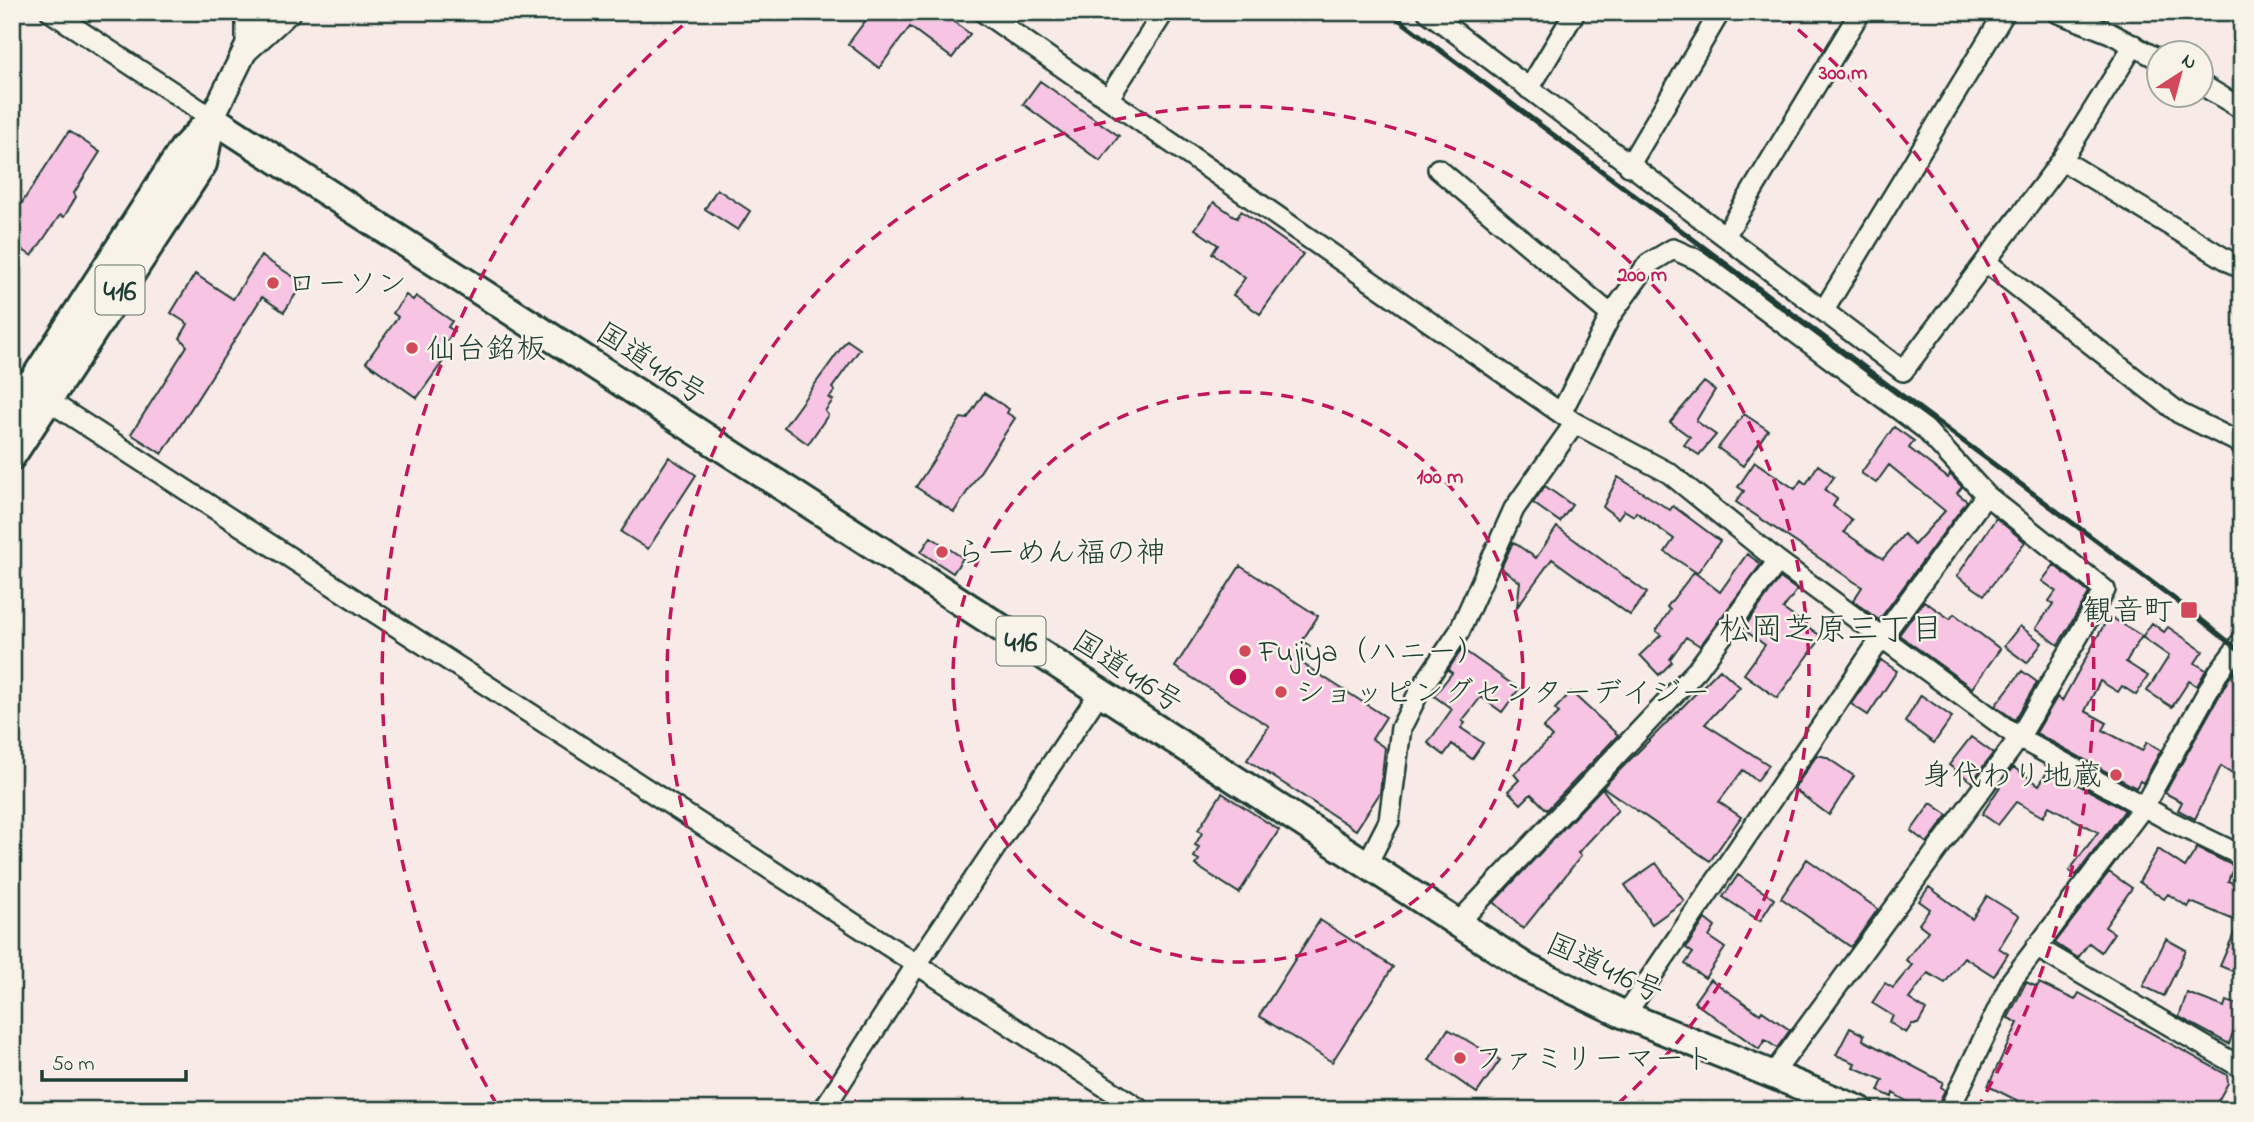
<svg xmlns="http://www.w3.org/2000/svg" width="2254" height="1122" font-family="'Indie Flower','Klee One',sans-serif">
	<rect width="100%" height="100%" fill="#f7eae7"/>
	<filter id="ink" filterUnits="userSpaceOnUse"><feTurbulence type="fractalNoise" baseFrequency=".0143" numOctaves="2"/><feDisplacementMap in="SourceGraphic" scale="14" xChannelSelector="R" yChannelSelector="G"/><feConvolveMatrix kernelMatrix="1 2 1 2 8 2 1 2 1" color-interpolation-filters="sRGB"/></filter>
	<g filter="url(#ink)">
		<path fill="#f7c4e4" stroke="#1f3d34" stroke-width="2" d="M872,12H921L919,15L927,21L933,12H941L970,34L952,58L910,27L879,68L848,44Z
			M1040,81L1119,136L1100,161L1023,104Z
			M69,131L100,152L74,193L76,197L64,217L60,215L32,256L12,243V218Z
			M717,189L750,211L738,230L705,209Z
			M1214,202L1237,218L1241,211L1303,254L1260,314L1233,295L1245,278L1212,253L1218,245L1195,229Z
			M261,256L303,283L284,312L262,297L162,454L131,434L187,346L180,338L188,324L171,313L195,274L233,299Z
			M406,295L413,300L416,296L452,321L448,327L454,331L444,345L451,350L417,398L366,362L398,317L393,313Z
			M847,340L860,349L832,388L835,391L829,398L833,400L825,411L828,415L808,444L784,427Z
			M1704,382L1715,390L1696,421L1716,435L1699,455L1684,445L1690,437L1670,422Z
			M984,393L1009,409L1007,413L1015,418L954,512L916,487L961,418L967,419Z
			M1744,414L1768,430L1743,466L1718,448Z
			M1894,427L1914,441L1909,448L1948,478L1950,474L1962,487L1957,493L1967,501L1879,620L1853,601L1862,587L1736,502L1744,491L1738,487L1755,462L1795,489L1801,480L1806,484L1818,465L1834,477L1825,490L1837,499L1833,506L1852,520L1844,532L1883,559L1904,534L1914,545L1945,511L1889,465L1876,483L1861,473Z
			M669,457L696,475L648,549L621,532Z
			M1618,477L1670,510L1673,506L1720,541L1697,573L1665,552L1674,539L1636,512L1634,516L1624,510L1618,518L1603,507Z
			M1545,486L1572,505L1560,522L1533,503Z
			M1996,518L2025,542L1984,595L1957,576Z
			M1557,527L1647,593L1630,615L1552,559L1517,607L1520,582L1501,568L1513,542L1536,558Z
			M931,537L963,558L953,573L921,552Z
			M1747,554L1761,564L1700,646L1686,637L1670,659L1672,662L1659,675L1640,655L1661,635L1656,631L1670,610L1667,607L1694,572L1720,592Z
			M2054,565L2089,593L2058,645L2036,628L2053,604L2049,601L2056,591L2042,581Z
			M1240,566L1318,616L1302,641L1310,646L1300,662L1386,717L1372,739L1385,748L1380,793L1356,830L1247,760L1269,726L1175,667Z
			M1780,578L1797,590L1783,609L1822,637L1777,698L1744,674L1765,645L1743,629Z
			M1924,601L1950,619L1954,614L2000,649L1972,688L1899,635Z
			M2109,616L2142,636L2126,662L2148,676L2136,695L2122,686L2118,692L2100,681L2085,711L2107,723L2103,730L2142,751L2147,742L2161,750L2143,783L2140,781L2136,788L2036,733L2057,697L2062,701Z
			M2152,623L2164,632L2168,627L2203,651L2195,663L2206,670L2197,686L2189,681L2172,707L2147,691L2169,656L2142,637Z
			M2020,626L2042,643L2027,663L2004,646Z
			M1462,649L1519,689L1502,712L1481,697L1462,721L1465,723L1461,728L1483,743L1472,759L1452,744L1444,755L1428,743L1452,709L1434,696L1452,673L1448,670Z
			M1881,660L1897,671L1868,715L1851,704Z
			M2242,662V712L2235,724L2242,727V779L2221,766L2195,819L2178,810L2182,802L2165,793L2228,680Z
			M1720,669L1740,687L1705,724L1769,765L1757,781L1743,770L1719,802L1741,817L1710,861L1603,787Z
			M2022,671L2037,682L2015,720L1995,706Z
			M1571,692L1618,735L1547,810L1531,794L1521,804L1508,791L1519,780L1514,774L1552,737L1543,728L1559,713L1555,709Z
			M1921,695L1952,717L1934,743L1905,722Z
			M1971,737L1993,753L1972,782L1949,765Z
			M1817,755L1826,757L1854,776L1829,815L1794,789Z
			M2013,767L2039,785L2049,769L2125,810L2076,875L2069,871L2098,832L2049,806L2043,817L2016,802L1998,825L1982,814Z
			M1602,788L1618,810L1578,853L1581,856L1523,929L1494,902Z
			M1222,793L1279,830L1239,893L1195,865L1199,860L1194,857L1199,847L1195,845L1202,833L1198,830Z
			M1931,803L1948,815L1927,843L1911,831Z
			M2197,848L2234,866L2228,881L2242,887V975L2220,966L2239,922L2191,902L2188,907L2168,894L2164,899L2139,882L2158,849L2185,867Z
			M1807,859L1878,909L1851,947L1781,898Z
			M1656,863L1684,901L1652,924L1625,885Z
			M2109,872L2132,888L2105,927L2114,933L2101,952L2089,943L2078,958L2055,943Z
			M1738,875L1774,899L1760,921L1723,897Z
			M1929,887L1972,919L1987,896L2019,916L1999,948L2008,954L1994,976L1964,957L1945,983L1928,973L1909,999L1926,1010L1918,1024H1912L1906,1033L1889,1022L1893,1016L1872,1003L1885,983L1893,988L1912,965L1906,960L1928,931L1919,924L1930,909L1919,901Z
			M1705,919L1715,927L1709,937L1725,948L1705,978L1685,964L1693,953L1686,948Z
			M1320,920L1393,967L1332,1062L1259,1016Z
			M2166,939L2186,950L2164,996L2143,986Z
			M1710,979L1760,1014L1762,1011L1790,1030L1777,1048L1765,1040L1759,1049L1694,1002Z
			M2026,982L2037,987L2039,983L2075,1000L2079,993L2227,1075L2228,1083L2213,1110H2036L1988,1086L2018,1023L2008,1018Z
			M2187,993L2224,1007L2226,1001L2242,1006L2229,1044L2179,1017Z
			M1850,1028L1864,1035L1863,1040L1943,1082L1941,1087L1945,1090L1935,1110H1921L1893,1093L1892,1097L1878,1091L1883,1080L1853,1067L1855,1063L1836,1055Z
			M1448,1029L1500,1060L1477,1093L1429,1060Z"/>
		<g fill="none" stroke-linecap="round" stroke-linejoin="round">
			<defs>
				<path id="minor" d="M51,12L212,118
					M246,12V49
					M983,12L1575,423L1669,473L1778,561L2019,738L2170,821L2242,856
					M1428,12L1903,371L2062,160L2134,45
					M2056,12L2110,33L2160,60
					M246,53L291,12
					M2202,85L2242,109
					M1529,89L1575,12
					M1108,99L1164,12
					M2062,160L2242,269
					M1629,166L1720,12
					M1438,169L1611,315
					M1725,236L1860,12
					M1986,262L2179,413L2242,444
					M1824,310L2005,12
					M12,377L1141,1110
					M1561,413L1611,315L1648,264L1673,249L1698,260L1925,429L1986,495L2105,590L2019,738L1773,1074
					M1366,866L1389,821L1401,728L1420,690L1459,632L1514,509L1575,423
					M1457,924L1697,670L1778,561
					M2036,947L2242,1068
					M1625,1015L1882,637L1986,495
					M823,1110L917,964L1100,692
					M1949,1110L2012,980L2144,806L2218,673L2242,641"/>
				<path id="major" d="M212,118L264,12"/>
				<path id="highway" d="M212,118L1527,968L1625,1015L1860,1110
					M12,413L183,149L211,119
					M12,456L203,164L212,118"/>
			</defs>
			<use href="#minor" stroke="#1f3d34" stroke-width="24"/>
			<use href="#major" stroke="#1f3d34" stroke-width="28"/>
			<use href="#highway" stroke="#1f3d34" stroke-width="32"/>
			<use href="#minor" stroke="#f7f3e8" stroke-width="19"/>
			<use href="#major" stroke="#f7f3e8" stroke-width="23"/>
			<use href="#highway" stroke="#f7f3e8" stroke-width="26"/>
			<path stroke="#1f3d34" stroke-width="5" d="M1389,12L2189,610L2242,653"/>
		</g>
	</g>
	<g fill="none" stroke="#c2185b" stroke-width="3.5" stroke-dasharray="12 9">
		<circle cx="1238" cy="677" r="285"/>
		<path d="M863 1108A571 571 0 1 1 1613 1108"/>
		<path d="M497 1105A856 856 0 0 1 694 16M1782 16A856 856 0 0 1 1979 1105"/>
	</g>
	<g fill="#d1495b" stroke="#f7f3e8" stroke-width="2.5">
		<circle cx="273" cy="283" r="7"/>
		<circle cx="412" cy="348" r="7"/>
		<circle cx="942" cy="552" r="7"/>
		<rect x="2180" y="601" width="18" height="18" rx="3.5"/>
		<circle cx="1245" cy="651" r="7"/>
		<circle cx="1281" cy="692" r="7"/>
		<circle cx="2116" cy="775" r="7"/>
		<circle cx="1460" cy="1058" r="7"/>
	</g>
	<g text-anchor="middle" stroke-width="5" stroke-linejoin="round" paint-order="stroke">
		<g fill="#f7f3e8" stroke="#60746a" stroke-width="2">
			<rect x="95.5" y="265.5" width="49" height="49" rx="5"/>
			<rect x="996.5" y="616.5" width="49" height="49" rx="5"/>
		</g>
		<g font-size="28" font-weight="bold" fill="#1f3d34">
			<text x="120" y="300">416</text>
			<text x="1021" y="651">416</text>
		</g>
		<g font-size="30" fill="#1f3d34" stroke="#f7f3e8" text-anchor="start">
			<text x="287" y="293">ローソン</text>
			<text x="426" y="358">仙台銘板</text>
			<text x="956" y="562">らーめん福の神</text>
			<text x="2173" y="620" text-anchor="end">観音町</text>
			<text x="1259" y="661">Fujiya（ハニー）</text>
			<text x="1295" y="702">ショッピングセンターデイジー</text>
			<text x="2102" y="785" text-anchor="end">身代わり地蔵</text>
			<text x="1474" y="1068">ファミリーマート</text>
		</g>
		<g font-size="30" fill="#1f3d34" stroke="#f7f3e8">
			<text transform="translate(652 363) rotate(33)" y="10">国道416号</text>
			<text transform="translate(1128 671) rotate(33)" y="10">国道416号</text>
			<text transform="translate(1605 967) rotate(25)" y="10">国道416号</text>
		</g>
		<g font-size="32" fill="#1f3d34" stroke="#f7f3e8">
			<text x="1831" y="639">松岡芝原三丁目</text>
		</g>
	</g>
	<circle cx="1238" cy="677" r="10" fill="#c2185b" stroke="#f7f3e8" stroke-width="3.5"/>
	<g font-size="21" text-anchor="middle" font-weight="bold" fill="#c2185b" stroke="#f7f3e8" stroke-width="5" stroke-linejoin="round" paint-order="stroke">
		<text x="1843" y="79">300 m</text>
		<text x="1642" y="281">200 m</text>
		<text x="1440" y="483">100 m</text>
	</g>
	<rect width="2254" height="1122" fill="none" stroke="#f7f3e8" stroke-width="42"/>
	<rect x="21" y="21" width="2212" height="1080" fill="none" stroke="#1f3d34" stroke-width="2.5" filter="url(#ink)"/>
	<g transform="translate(2180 74) rotate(36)"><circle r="33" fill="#f7f3e8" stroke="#a1aaa0" stroke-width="2"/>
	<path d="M0-5L12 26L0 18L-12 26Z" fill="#d1495b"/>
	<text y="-10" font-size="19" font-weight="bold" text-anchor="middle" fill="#1f3d34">N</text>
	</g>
	<path d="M42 1070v10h144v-10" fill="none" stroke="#1f3d34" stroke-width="3.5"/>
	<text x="52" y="1070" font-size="21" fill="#1f3d34" stroke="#f7f3e8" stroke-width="5" paint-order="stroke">50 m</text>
</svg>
